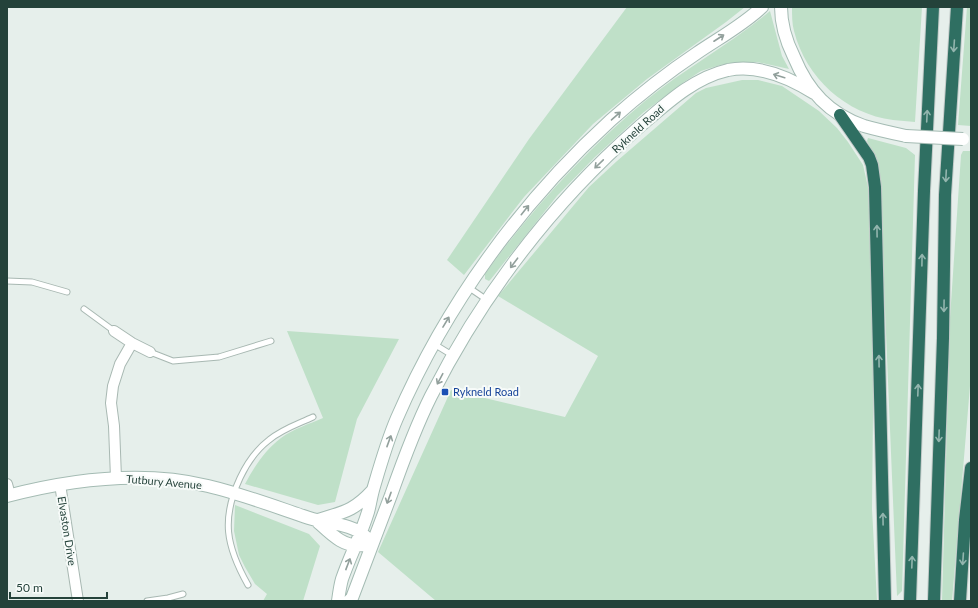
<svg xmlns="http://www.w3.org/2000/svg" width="978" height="608" font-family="Lato,sans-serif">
	<rect width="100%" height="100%" fill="#e6efeb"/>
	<path fill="#bfe0c8" d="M627,7H745L726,22L647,79L593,124L524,197L464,275L447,260L529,139Z
		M792,7H922L915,122C908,121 900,121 893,120C846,114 806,78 794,31C792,24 792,15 792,7Z
		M967,7H971V126L958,125Z
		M770,11L782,56L789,69L757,62H738L720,65L701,71L684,82L644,112L595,157L557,196L491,279L489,281L485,279V274C530,211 585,151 645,101C685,68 731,44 770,11Z
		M742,80H758L782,86L819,111L837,128L848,142L863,165L868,187L874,323L872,509L877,601H436L378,552L451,390L565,417L598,356L498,296L589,187L617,161L696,93L706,88Z
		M868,138L906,148L915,155L902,591L897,596L879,166L867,141Z
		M963,151H971V374L952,601H942L950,318L961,155Z
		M287,331L399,339L357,419L335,502L318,505L245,484C254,467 265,450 281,438C293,429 309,424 323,418Z
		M235,505L309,534L320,546L303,601H263L267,594L255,584L245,567L239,555L234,531Z"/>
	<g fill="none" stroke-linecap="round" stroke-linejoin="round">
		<defs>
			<path id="lane" d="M7,281L32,282L67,292
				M468,287L487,300
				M84,309L114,331
				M434,344L452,355
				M150,352L173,361L219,357L271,341
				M248,585C226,546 221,519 240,478C247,463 256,450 269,440C282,429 298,424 313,417
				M147,601L168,598L183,594"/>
			<path id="street" d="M114,331L132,343L150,352
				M116,478L114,426L111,403L113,386L120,364L132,343
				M7,484L10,495
				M60,484L78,601"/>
			<path id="secondary" d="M781,7C781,25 786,41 794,57C808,91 829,114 864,126C878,130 892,133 906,136
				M7,496C72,479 142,470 208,486C242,494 276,507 309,518C327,524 352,523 366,537
				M318,520C344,512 354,511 373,490
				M318,522C331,534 344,548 363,545
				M338,601C339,594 340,586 342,579C350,556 361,535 368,512C370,505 371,497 373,490C380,466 387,441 397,418C446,305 520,203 611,120C638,96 667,73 697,53C719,38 743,25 762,7
				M349,601L352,598C365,563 378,529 391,495C403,461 415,428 431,396C483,294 553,202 639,127C666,104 693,78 728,70C758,64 790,78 814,93"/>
			<path id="highway" d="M840,115L869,157L872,165L875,187L885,601
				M910,601L924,191L933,7
				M934,601L943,338L945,195L957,7
				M960,601L965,520L971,468"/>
		</defs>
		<use href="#lane" stroke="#a8b8b2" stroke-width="7"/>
		<use href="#street" stroke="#a8b8b2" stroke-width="12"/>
		<use href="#secondary" stroke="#a4bbb3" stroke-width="14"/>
		<use href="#highway" stroke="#c2cac8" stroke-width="14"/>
		<use href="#lane" stroke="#fff" stroke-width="5"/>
		<use href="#street" stroke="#fff" stroke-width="10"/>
		<use href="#secondary" stroke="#fff" stroke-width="12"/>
		<use href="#highway" stroke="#2f6f62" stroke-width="12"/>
		<defs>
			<path id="secondary-bridge" d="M906,136L963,139"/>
		</defs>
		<use href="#secondary-bridge" stroke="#a4bbb3" stroke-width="14" stroke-linecap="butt"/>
		<use href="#secondary-bridge" stroke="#fff" stroke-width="12"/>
	</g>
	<defs><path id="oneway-shaft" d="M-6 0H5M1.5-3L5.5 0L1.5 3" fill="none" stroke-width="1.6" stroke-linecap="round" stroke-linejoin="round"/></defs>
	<g stroke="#92a09c">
		<use href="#oneway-shaft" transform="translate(719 38) rotate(-33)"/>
		<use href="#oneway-shaft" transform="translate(779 76) rotate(-163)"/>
		<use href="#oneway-shaft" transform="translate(616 116) rotate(-41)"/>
		<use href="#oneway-shaft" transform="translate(599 164) rotate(136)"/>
		<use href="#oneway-shaft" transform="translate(525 210) rotate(-51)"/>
		<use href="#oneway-shaft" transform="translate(514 263) rotate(127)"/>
		<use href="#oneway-shaft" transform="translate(446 322) rotate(-59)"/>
		<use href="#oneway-shaft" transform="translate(440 379) rotate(118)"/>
		<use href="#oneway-shaft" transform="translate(389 441) rotate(-70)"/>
		<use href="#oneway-shaft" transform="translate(389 498) rotate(110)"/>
		<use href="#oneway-shaft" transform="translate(348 564) rotate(-69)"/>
	</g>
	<g stroke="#93b5ae">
		<use href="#oneway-shaft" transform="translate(954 46) rotate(94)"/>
		<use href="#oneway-shaft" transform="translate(927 116) rotate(-87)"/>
		<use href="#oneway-shaft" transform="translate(946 176) rotate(93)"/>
		<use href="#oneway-shaft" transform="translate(877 231) rotate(-91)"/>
		<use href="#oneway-shaft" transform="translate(922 260) rotate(-89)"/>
		<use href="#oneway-shaft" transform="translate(944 306) rotate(91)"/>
		<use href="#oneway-shaft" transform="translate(879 361) rotate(-91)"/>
		<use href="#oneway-shaft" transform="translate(918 390) rotate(-88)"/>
		<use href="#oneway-shaft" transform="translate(939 436) rotate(92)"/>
		<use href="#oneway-shaft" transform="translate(883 519) rotate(-91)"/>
		<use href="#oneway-shaft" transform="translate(963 559) rotate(94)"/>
		<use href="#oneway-shaft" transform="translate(912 562) rotate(-88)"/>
	</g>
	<rect fill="#1a4fb4" stroke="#f7fbf9" stroke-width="1.5" x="441" y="388" width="8" height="8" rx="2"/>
	<g text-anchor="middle" stroke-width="4" stroke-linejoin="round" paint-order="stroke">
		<g font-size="11" fill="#24423a" stroke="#f7fbf9">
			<text transform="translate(638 129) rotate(-42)" y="4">Rykneld Road</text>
			<text transform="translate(164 482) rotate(5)" y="4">Tutbury Avenue</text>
			<text transform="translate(67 531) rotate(81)" y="4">Elvaston Drive</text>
		</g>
		<g font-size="11" fill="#164399" stroke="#f7fbf9" text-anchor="start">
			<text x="453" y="396">Rykneld Road</text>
		</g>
	</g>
	<rect width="978" height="608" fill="none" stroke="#24423a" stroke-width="16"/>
	<path d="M10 592v6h97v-6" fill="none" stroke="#24423a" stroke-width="2"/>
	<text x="16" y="592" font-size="12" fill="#24423a" stroke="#f7fbf9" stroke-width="3" paint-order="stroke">50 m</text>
</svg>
